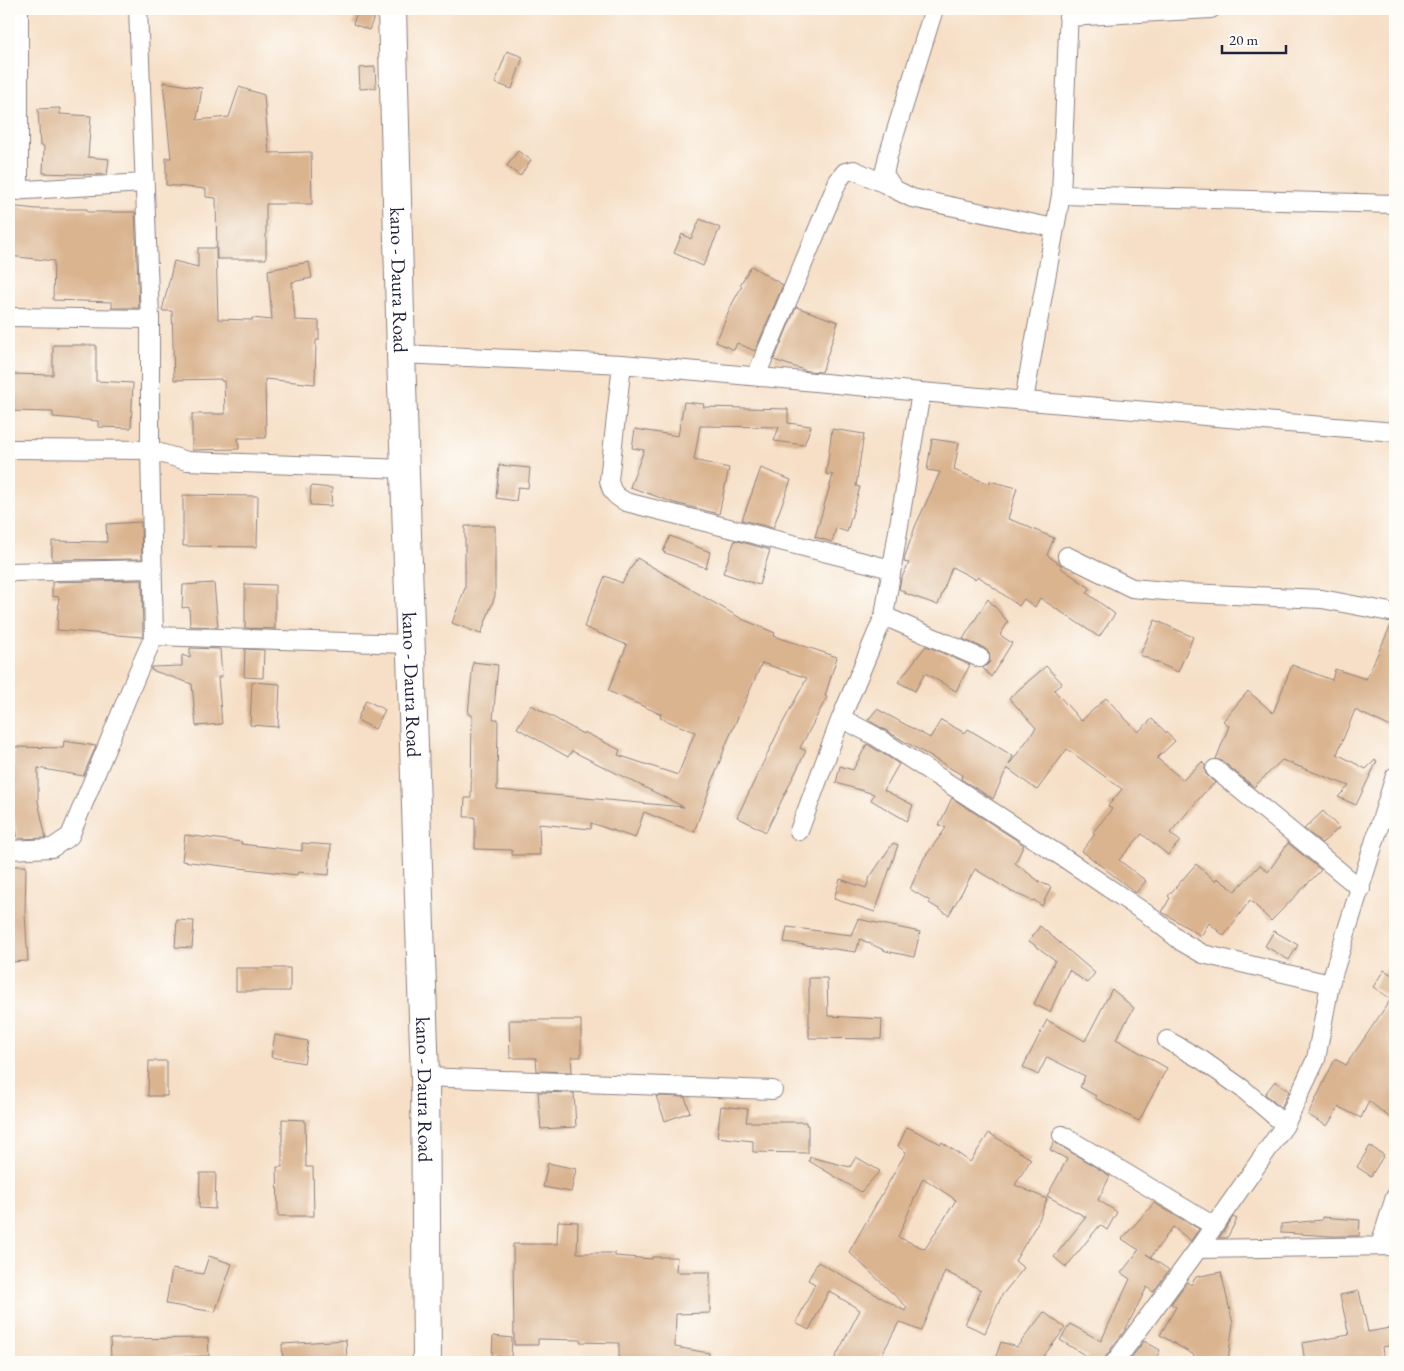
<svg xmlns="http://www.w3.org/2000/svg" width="1404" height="1371" font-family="'EB Garamond',serif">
	<rect width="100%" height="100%" fill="#fdfcf7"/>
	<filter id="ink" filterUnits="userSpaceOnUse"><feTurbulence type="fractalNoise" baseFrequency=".02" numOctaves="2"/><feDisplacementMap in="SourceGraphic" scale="10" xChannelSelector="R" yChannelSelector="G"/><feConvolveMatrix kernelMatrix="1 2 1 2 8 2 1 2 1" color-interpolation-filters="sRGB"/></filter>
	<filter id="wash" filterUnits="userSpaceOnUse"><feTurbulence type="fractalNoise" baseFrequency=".0096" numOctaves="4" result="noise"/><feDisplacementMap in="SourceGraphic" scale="20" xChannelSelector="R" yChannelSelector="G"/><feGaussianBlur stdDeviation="1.12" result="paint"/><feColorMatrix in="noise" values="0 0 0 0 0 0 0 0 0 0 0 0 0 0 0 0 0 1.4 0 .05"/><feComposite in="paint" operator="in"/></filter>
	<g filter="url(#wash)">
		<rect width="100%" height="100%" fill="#f6dfc6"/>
		<g id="blocks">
			<path fill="#dab48f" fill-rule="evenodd" d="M358,9L375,15L369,30L353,24Z
				M507,51L523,57L512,89L495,83Z
				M375,67L376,88L360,89L359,68Z
				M163,82L202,88L197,120L229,117L239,87L264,95L269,153L311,152L312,204H266V259H217L216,198L206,197V189L166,185V158H171Z
				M60,108V114L91,116L88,157L109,159L107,175L43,173L44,146H40L38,109Z
				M518,151L531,160L520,176L507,166Z
				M9,206L36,209H87V212H135L139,308H112V302L53,300L54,261L9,256Z
				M700,219L720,228L703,266L674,253L682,234L691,239Z
				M198,248H216L218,319L252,320V318L272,320L268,270L309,262L312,278L292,282L295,320L319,321V340H316L315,384L265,379L266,438H238L239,449L192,450V414H225L224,381H221V379L174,380L172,311H162L174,261L198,267Z
				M751,266L783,285L755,351L737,343L734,350L716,342L732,304L742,286L740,285Z
				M796,307L838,322L822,372L807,371L774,360Z
				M53,345H96V381L133,383L131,428L98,427V421L53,417V412L9,411V374L53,375Z
				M684,402L704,404L703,407L788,409V423L811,426L804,445L774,441L779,427L700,426L694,460L729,468L719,514L675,503L630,487L644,450L632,448L635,429L678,436Z
				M832,429L864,434L856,486L860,487L847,532L836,528L832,542L815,537L833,475L826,474Z
				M932,439L959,443L954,470L989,484L990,481L1017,488L1008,519L1028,526V527L1054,538L1047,555L1062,566L1061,568L1090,588L1087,593L1115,614L1099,637L1040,598L1035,607L1024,599L1019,606L978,576L975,579L952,567L938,605L904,593L905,592L899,589L901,579L909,563L904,562L905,556L915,527L940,472L927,470Z
				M499,465L530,468L528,488L518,487L516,501L496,498Z
				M761,468L791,480L773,528L742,520Z
				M311,486L332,488L331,506L310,505Z
				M183,495L258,496L257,547L183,546Z
				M141,522L142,559L52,560V541L107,542L106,524Z
				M465,526H495V596L481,634L452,623L465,588Z
				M670,536L710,552L706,568L663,552Z
				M735,540L770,550L759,585L723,573Z
				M637,558L742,619L775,633L774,636L837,657L825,696L827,697L800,748L806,751L766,832L737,817L780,728L807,678L762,663L727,742L694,832L644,812L635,838L591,823V829L539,824L540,855H512V850L475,849V817H464L465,798H471L472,715L468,714L473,662L498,665L493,719H498L497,790L684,807L572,751L568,757L517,728L531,705L583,734L584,732L620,750L618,755L678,775L695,732L660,718L661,714L608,691L627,645L584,627L605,576L622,583Z
				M142,580L143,634L142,637L57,630L59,597L52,596V582Z
				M214,583L218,627L190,626L189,607L182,608L183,585Z
				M245,584L275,585V629L245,628Z
				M988,599L1008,622L1000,635L1012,643L991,677L983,668L990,662L989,652L984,648L963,639Z
				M1155,620L1193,637L1178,672L1140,655Z
				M1392,623H1395V729L1355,710L1337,754L1366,769L1375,760L1377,761L1356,805L1338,797L1349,786L1282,760L1254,787L1222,761L1216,759L1229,726L1223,721L1248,691L1273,713L1292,665L1332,680L1335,669L1366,679Z
				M926,646L970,665L956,691L925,673L915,691L898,682Z
				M190,648L220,649L222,677H218L222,724L196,726L192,684L151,670L152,667L182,666V655L190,658Z
				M245,649L264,650L263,678L244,677Z
				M1046,666L1062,683L1054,690L1081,721L1106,698L1138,732L1152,719L1175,741L1157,758L1183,780L1202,762L1205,765V773L1215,783L1203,794L1170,833L1180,841L1168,855L1142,834L1119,860L1146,881L1136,893L1082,851L1095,834L1093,832L1112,809L1108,806L1122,789L1067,749L1037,790L1007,768L993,799L961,779L962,775L868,720L877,709L930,738L941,720L965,733L968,729L1013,756L1009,765L1036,728L1009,698Z
				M252,682L280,684L278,727L250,725Z
				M366,700L385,710L375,729L357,720Z
				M64,741L96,746L83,776L38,768V801L46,838L18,839L11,805L13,804L14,747L63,748Z
				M867,744L899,764L884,790L913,805L907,821L871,800L874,794L836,783L840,766L853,770Z
				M952,798L1024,845L1015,863L1040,882L1051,887L1042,906L1034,900L1033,901L1012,892L975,869L949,915L929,903L930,901L910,889L924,858L946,828L939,825Z
				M1323,811L1339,828L1322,843L1304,829Z
				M185,835L242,842L241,844L302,851V843L331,845L329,875L298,872L297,875L182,861Z
				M893,843L898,845L875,912L834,899L840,879L866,888L870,877Z
				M1288,843L1321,870L1271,921L1250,900L1224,936L1209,923L1201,936L1162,912L1170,898L1168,896L1196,864L1215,881L1217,878L1235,891L1260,865L1268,872Z
				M9,866H26L25,914L28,961L9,962Z
				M858,919L920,932L914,957L886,951L860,939L856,952L784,942L787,927L851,935Z
				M177,920L194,921L192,948L175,947Z
				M1040,926L1095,973L1087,983L1069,970L1050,1012L1034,1004L1055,960L1029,941Z
				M1274,931L1298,945L1289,960L1265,946Z
				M236,968H290V991H236Z
				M1384,970L1395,977V1122L1369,1101L1361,1118L1339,1107L1327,1126L1308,1115L1335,1059L1346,1065L1391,999L1373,987Z
				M809,978H827L828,1016L882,1019L881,1039L809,1038Z
				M1112,989L1134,1008L1116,1039L1167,1068L1139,1121L1095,1098L1096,1096L1080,1087L1085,1076L1047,1057L1038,1075L1023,1067L1047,1020L1085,1041Z
				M509,1020H581V1057H571L572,1072L537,1071L536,1058H510Z
				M275,1035L308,1041L304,1063L271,1057Z
				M149,1061H167V1096H148Z
				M1275,1081L1289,1091L1281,1108L1265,1094Z
				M538,1092L574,1093L576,1127L541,1129Z
				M656,1096L685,1097L690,1112L665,1121Z
				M721,1106L748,1109L746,1122H806V1125H808V1153L753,1152V1141L717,1137Z
				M282,1119L305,1120L306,1167H313L314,1216H278L277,1167H282Z
				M907,1127L941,1144L942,1142L970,1162L989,1133L1031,1159L1015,1185L1047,1199L1039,1220L1015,1261L1024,1268L1002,1295L985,1333L965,1324L981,1290L945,1271L921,1331L899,1322L878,1362H833L860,1310L829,1291L809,1330L796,1323L815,1284L808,1280L818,1262L905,1311L907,1307L849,1252L906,1152L898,1146ZM923,1178L956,1200L925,1249L898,1237Z
				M1054,1142L1110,1176L1098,1200L1117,1212L1107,1230L1100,1225L1066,1267L1054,1257L1086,1217L1047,1196L1067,1159L1050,1150Z
				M1370,1146L1384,1155L1371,1176L1357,1167Z
				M810,1157L850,1167L856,1157L880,1171L861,1192L809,1161Z
				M548,1163L576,1169L571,1192L543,1187Z
				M200,1173H216L215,1209L199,1208Z
				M1154,1203L1199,1229L1191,1241L1173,1227L1151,1257L1146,1254L1169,1270L1153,1292L1147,1287L1125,1330L1106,1356L1105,1362H1084L1088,1357L1060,1340L1070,1324L1101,1341L1130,1279L1121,1273L1139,1250L1122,1239Z
				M1233,1217L1237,1219L1227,1238H1219Z
				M1322,1217L1360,1220L1359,1236H1332L1281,1233V1224L1322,1220Z
				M558,1221L578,1222L577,1253H615V1256L652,1259V1257H677L676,1272H710V1313L676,1314L675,1347L709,1353L708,1362H619V1343L580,1342L581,1340L538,1339V1345H514L513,1244H557Z
				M209,1256L232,1264L215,1312L166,1304L172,1269L203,1274Z
				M1221,1272L1233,1324L1228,1360H1223V1362H1193L1194,1355L1160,1335L1176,1307L1171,1304L1187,1282L1191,1285L1196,1277Z
				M1359,1291L1368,1332L1395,1327V1345L1382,1347L1384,1362H1305L1302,1343L1349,1335L1340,1295Z
				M1044,1312L1065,1328L1043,1357L1052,1361L1051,1362H994L1001,1342L1017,1347Z
				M493,1336L512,1338L511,1357L492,1356Z
				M208,1338L209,1356L111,1358L110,1339Z
				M346,1340L347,1361L283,1362L282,1344Z
				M1144,1341L1160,1350L1154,1362H1128Z"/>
		</g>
	</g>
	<g filter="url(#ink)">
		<use href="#blocks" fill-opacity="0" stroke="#8c8080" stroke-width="1"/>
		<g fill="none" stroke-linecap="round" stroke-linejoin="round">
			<defs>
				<path id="minor" d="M19,9V191
					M934,9L888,156L884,174L894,189L912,198L1054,228
					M1068,17L1211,9
					M9,191L144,183
					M1061,195L1395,204
					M9,317L150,319
					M401,354L622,364L921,392L1395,432
					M622,364L609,480C611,492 615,496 626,502L891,569
					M756,376L838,181L845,172L854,170L894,188
					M1024,400L1061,195L1069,9
					M9,449L150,450L187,461L406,469
					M1067,556L1132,588L1188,593L1322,599L1395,613
					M9,572L153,569
					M884,616L980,658
					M154,636L410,644
					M841,718L875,736L1067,860L1147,914L1182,942L1203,954L1330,984
					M1215,769L1361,889
					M799,831L841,718L884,616L921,392
					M9,850L52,848L70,836L137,674L154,636L150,450V319L138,9
					M1167,1040L1202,1060L1243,1089L1285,1125
					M425,1077L773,1090
					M1062,1135L1214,1226
					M1380,1245L1395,1197
					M1198,1249L1395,1246
					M1115,1362L1198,1249L1285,1125L1316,1059L1330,984L1395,776"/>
				<g id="trunk">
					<path id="s1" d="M392,9L401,354L425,1077L427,1362"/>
				</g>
			</defs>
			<use href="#minor" stroke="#8c8080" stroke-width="20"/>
			<use href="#trunk" stroke="#8c8080" stroke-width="30"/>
			<use href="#minor" stroke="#fff" stroke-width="18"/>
			<use href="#trunk" stroke="#fff" stroke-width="28"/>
		</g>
	</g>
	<g text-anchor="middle" stroke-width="4.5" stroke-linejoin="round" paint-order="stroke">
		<g font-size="20" fill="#22223b" stroke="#fdfcf7">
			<text dy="7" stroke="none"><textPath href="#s1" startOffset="271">kano - Daura Road</textPath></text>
			<text dy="7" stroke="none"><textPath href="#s1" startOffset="676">kano - Daura Road</textPath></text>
			<text dy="7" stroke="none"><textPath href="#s1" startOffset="1081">kano - Daura Road</textPath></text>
		</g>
	</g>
	<rect width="1404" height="1371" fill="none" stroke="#fdfcf7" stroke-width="30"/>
	<path d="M1222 45v8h64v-8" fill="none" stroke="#22223b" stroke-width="2.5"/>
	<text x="1229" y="45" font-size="15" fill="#22223b" stroke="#fdfcf7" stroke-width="4" paint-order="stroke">20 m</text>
</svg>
